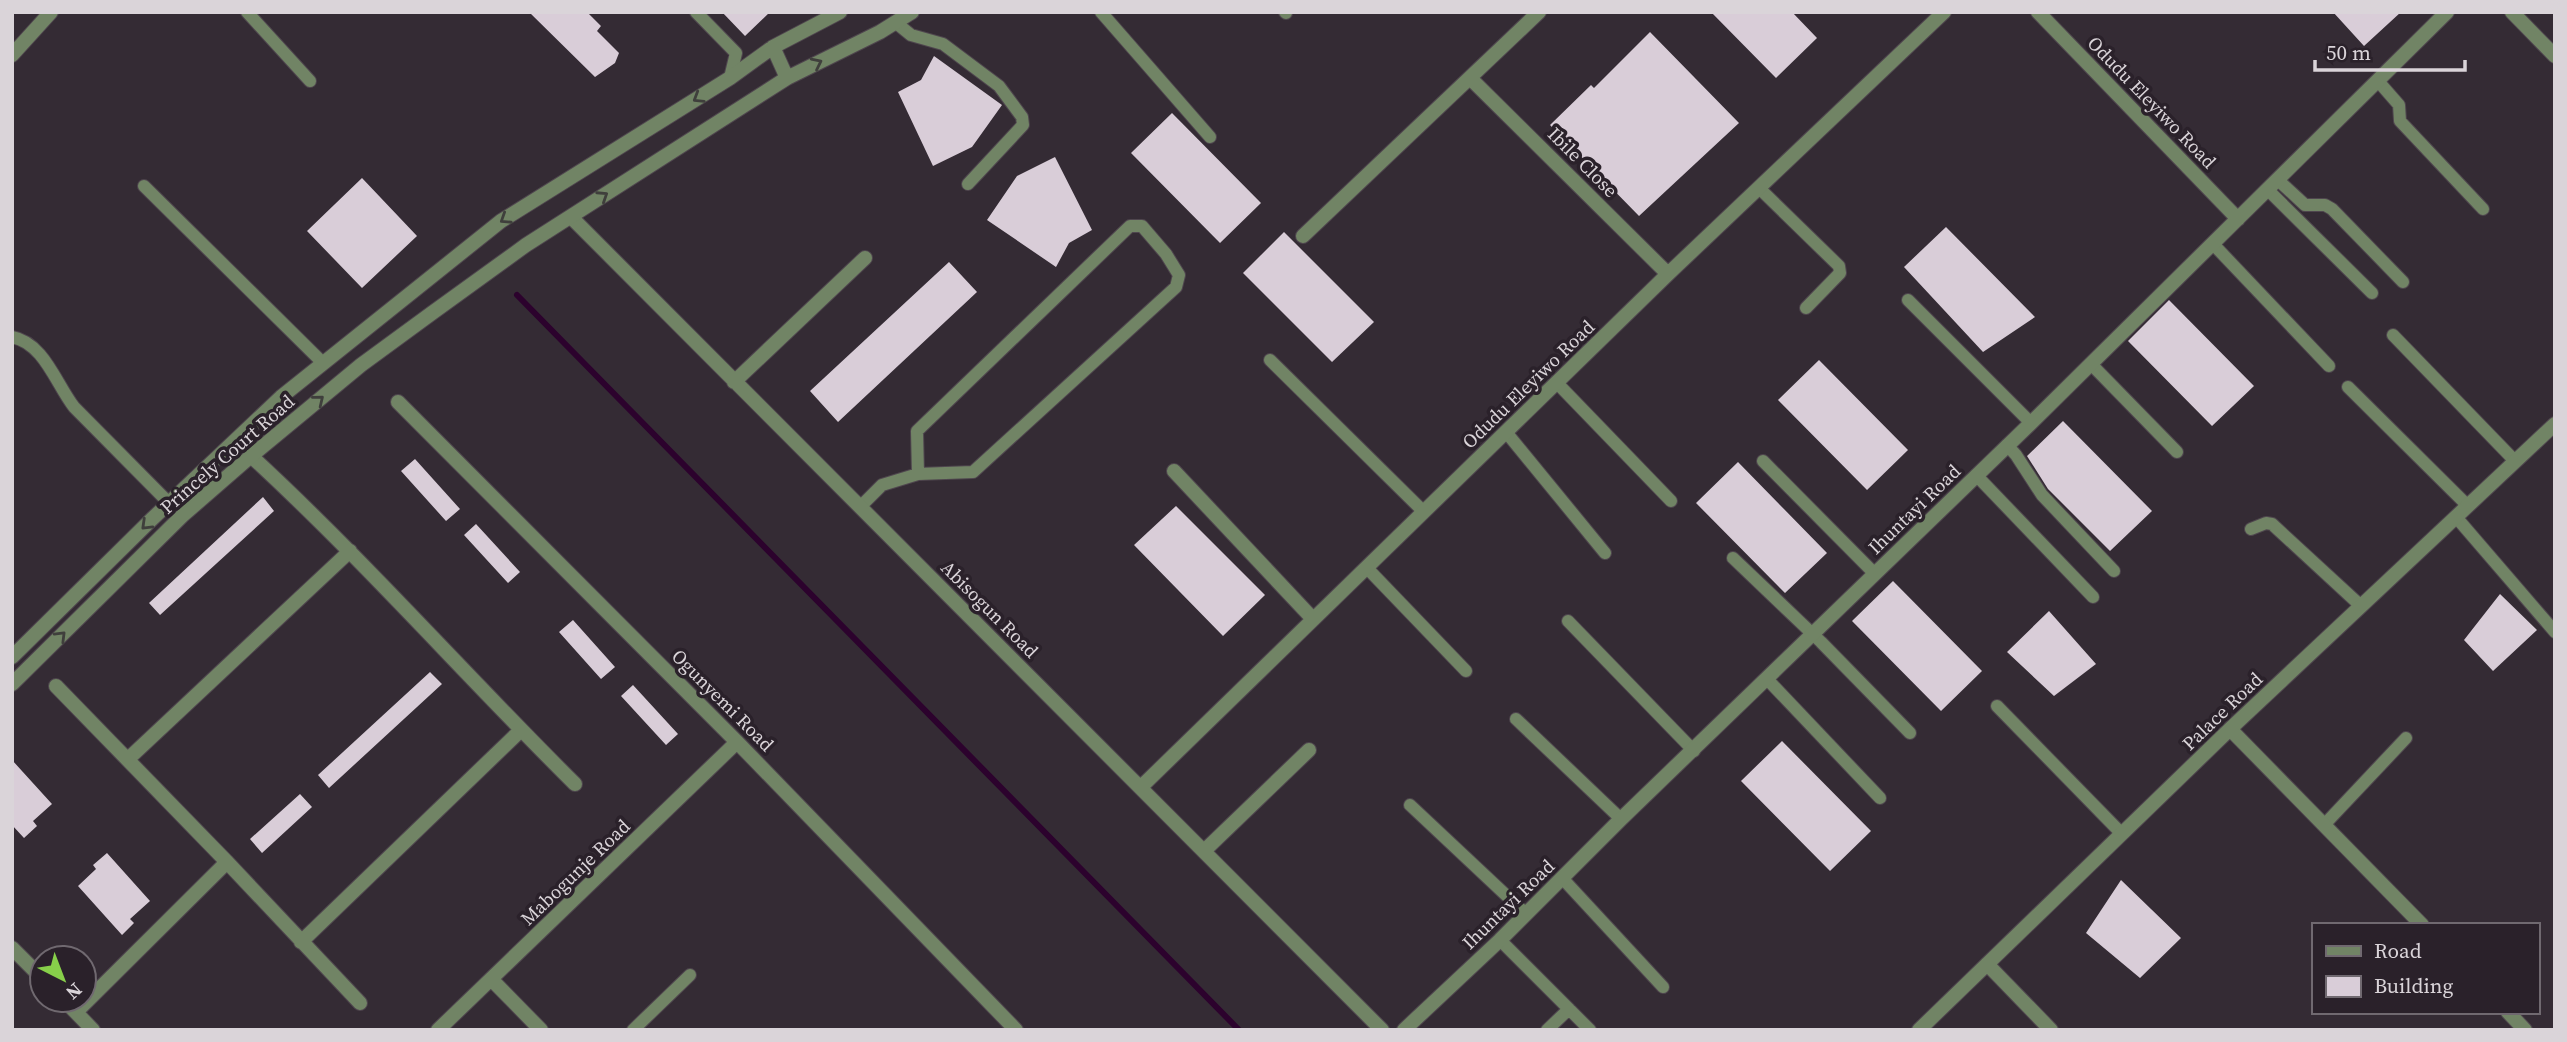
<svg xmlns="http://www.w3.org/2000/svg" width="2567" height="1042" font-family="'Source Serif 4',serif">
	<rect width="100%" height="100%" fill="#342b34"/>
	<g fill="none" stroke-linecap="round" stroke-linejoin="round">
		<path stroke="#2c022d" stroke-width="6" d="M517,295L1239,1030"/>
	</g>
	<path fill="#d9cdd8" d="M529,12H587L601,26L597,31L619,53L615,63L595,77Z
		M722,12H770L745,36Z
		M1711,12H1792L1817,38L1776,78Z
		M2333,12H2401L2364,46Z
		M1650,32L1739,123L1639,216L1550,125L1591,85L1594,88Z
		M934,56L1002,105L972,147L933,166L898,92L921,80Z
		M1172,113L1261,203L1220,243L1131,153Z
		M1055,157L1092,230L1069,243L1056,267L987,220L1017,176Z
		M362,178L417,236L362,288L307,231Z
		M1946,227L2035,317L1983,352L1904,267Z
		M1284,232L1374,322L1332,362L1243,273Z
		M949,262L977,292L838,422L810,391Z
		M2169,300L2254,386L2212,426L2128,341Z
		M1819,360L1908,450L1867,490L1778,400Z
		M2063,421L2152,511L2110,551L2048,489L2027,456Z
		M415,459L460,509L446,521L401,471Z
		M1738,462L1827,553L1785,593L1696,503Z
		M263,497L274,511L160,615L149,603Z
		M1176,506L1265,595L1223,636L1134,545Z
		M476,524L520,572L508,583L464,535Z
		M1893,581L1982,671L1941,711L1852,621Z
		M2500,594L2537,630L2493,671L2464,640Z
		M2049,611L2096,664L2054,696L2007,652Z
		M573,620L615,667L601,679L559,632Z
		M430,672L442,684L329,788L318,775Z
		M633,685L678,734L666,745L621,696Z
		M1782,741L1871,831L1830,871L1741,781Z
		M12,760L52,804L33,821L37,826L24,838L12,825Z
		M300,794L312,807L262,853L250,839Z
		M107,853L150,901L130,919L134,923L122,935L78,886L96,869L93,865Z
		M2121,880L2181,938L2140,978L2086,933Z"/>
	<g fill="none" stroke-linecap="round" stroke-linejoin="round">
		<defs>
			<path id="service" d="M247,12L310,81
				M696,12L736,53L730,78
				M1101,12L1210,137
				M1285,12L1286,13
				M895,22L911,35L943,44L999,86L1022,117L1023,125L968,184
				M2378,81L2399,105L2400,121L2483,209
				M2278,180L2305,205H2325L2332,209L2403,282
				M144,186L323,363
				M1759,188L1839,266L1840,273L1806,308
				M2268,190L2372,293
				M2213,244L2329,366
				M1908,300L2031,423
				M2393,335L2515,461
				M12,337C44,343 56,384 74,407L169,503
				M1270,360L1424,512
				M2091,364L2177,452
				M1557,383L1671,501
				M2348,387L2468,506
				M1506,432L1605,553
				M2007,445L2016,455L2042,495L2114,571
				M1763,461L1875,574
				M1976,475L2093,597
				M860,507L882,485L918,474L973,472L1176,287L1179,275L1166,254L1142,226H1130L917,431L918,474
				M2456,517L2555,632
				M2251,529L2266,523L2272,524L2361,606
				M1733,558L1821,642L1910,733
				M1367,568L1466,671
				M1568,621L1694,751
				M1767,679L1880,798
				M1997,706L2122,834
				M1516,719L1621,819
				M1410,805L1526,914
				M2324,825L2406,738
				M1563,879L1663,987
				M1500,940L1590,1030
				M633,1030L690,975
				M1547,1030L1569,1009"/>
			<path id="minor" d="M2038,12L2238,219
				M2512,12L2555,56
				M1470,78L1668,274
				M571,217L1382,1030
				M1303,236L1539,12
				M734,382L865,258
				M398,402L737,742L1016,1030
				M251,456C364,560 466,676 575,784
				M1174,471L1313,619
				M56,686L227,862L360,1003
				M2230,729L2422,925
				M128,759L350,551
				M1141,787L1668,274L1944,12
				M1204,851L1309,750
				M301,942L521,730
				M12,948L42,978
				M1987,964L2051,1030
				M492,980L541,1030
				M64,1000L93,1030
				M76,1012L227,862
				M2508,1012L2525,1030
				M438,1030L737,742
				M1404,1030L1500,940L1621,819L2031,423L2447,12
				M1919,1030L2230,729L2555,424"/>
			<path id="tertiary" d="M773,47L787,78
				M12,55L51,12
				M12,657L152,519L281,397L501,221L730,78L773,47L840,12
				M12,684L182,516L251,456L361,365L432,313L526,245L787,78L880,32L912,12"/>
		</defs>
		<use href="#service" stroke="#4f464e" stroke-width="14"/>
		<use href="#minor" stroke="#4f464e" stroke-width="16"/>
		<use href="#tertiary" stroke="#4f464e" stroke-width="16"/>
		<use href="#service" stroke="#718465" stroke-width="12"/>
		<use href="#minor" stroke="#718465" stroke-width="14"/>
		<use href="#tertiary" stroke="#718465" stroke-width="14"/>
	</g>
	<defs><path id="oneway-chevron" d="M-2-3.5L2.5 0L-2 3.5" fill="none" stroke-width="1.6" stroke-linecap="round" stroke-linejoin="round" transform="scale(1.75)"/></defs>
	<g stroke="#3f3f3c">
		<use href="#oneway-chevron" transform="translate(817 63) rotate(-26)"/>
		<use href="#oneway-chevron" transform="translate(698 98) rotate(148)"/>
		<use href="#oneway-chevron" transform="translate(603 196) rotate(-33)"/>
		<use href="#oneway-chevron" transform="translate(505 219) rotate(147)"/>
		<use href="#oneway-chevron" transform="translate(319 400) rotate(-39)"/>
		<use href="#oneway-chevron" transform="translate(146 525) rotate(136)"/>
		<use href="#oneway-chevron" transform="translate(61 636) rotate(-45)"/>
	</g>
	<g text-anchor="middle" stroke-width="7" stroke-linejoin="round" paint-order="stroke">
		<g font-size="19" fill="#dad4d9" stroke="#2a212a">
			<text transform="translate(2152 102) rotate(46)" y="7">Odudu Eleyiwo Road</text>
			<text transform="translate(1583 162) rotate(45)" y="7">Ibile Close</text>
			<text transform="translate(1528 384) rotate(-44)" y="7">Odudu Eleyiwo Road</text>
			<text transform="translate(227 454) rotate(-41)" y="7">Princely Court Road</text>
			<text transform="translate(1914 509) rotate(-44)" y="7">Ihuntayi Road</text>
			<text transform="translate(990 609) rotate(45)" y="7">Abisogun Road</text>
			<text transform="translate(723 700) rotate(45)" y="7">Ogunyemi Road</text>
			<text transform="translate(2222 711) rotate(-44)" y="7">Palace Road</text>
			<text transform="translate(575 872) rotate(-44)" y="7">Mabogunje Road</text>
			<text transform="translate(1508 904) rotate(-44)" y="7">Ihuntayi Road</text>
		</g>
	</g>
	<rect width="2567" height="1042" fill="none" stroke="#dad4d9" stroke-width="28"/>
	<rect x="2312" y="923" width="228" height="91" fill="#2a212a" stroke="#706970" stroke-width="2"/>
	<rect x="2326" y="946" width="35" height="10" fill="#718465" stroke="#706970" stroke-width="2"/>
	<text x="2374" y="958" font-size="21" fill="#dad4d9">Road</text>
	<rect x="2326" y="976" width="35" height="21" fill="#d9cdd8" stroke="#706970" stroke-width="2"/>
	<text x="2374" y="993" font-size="21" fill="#dad4d9">Building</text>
	<g transform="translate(63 979) rotate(138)"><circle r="33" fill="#2a212a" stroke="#706970" stroke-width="2"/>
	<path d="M0-5L12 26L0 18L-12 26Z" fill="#87cf4a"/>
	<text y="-10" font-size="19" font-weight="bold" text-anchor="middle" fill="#dad4d9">N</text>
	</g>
	<path d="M2315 60v10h150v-10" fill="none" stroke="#dad4d9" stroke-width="3.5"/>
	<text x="2326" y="60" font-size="21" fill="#dad4d9" stroke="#2a212a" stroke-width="5" paint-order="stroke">50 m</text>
</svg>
